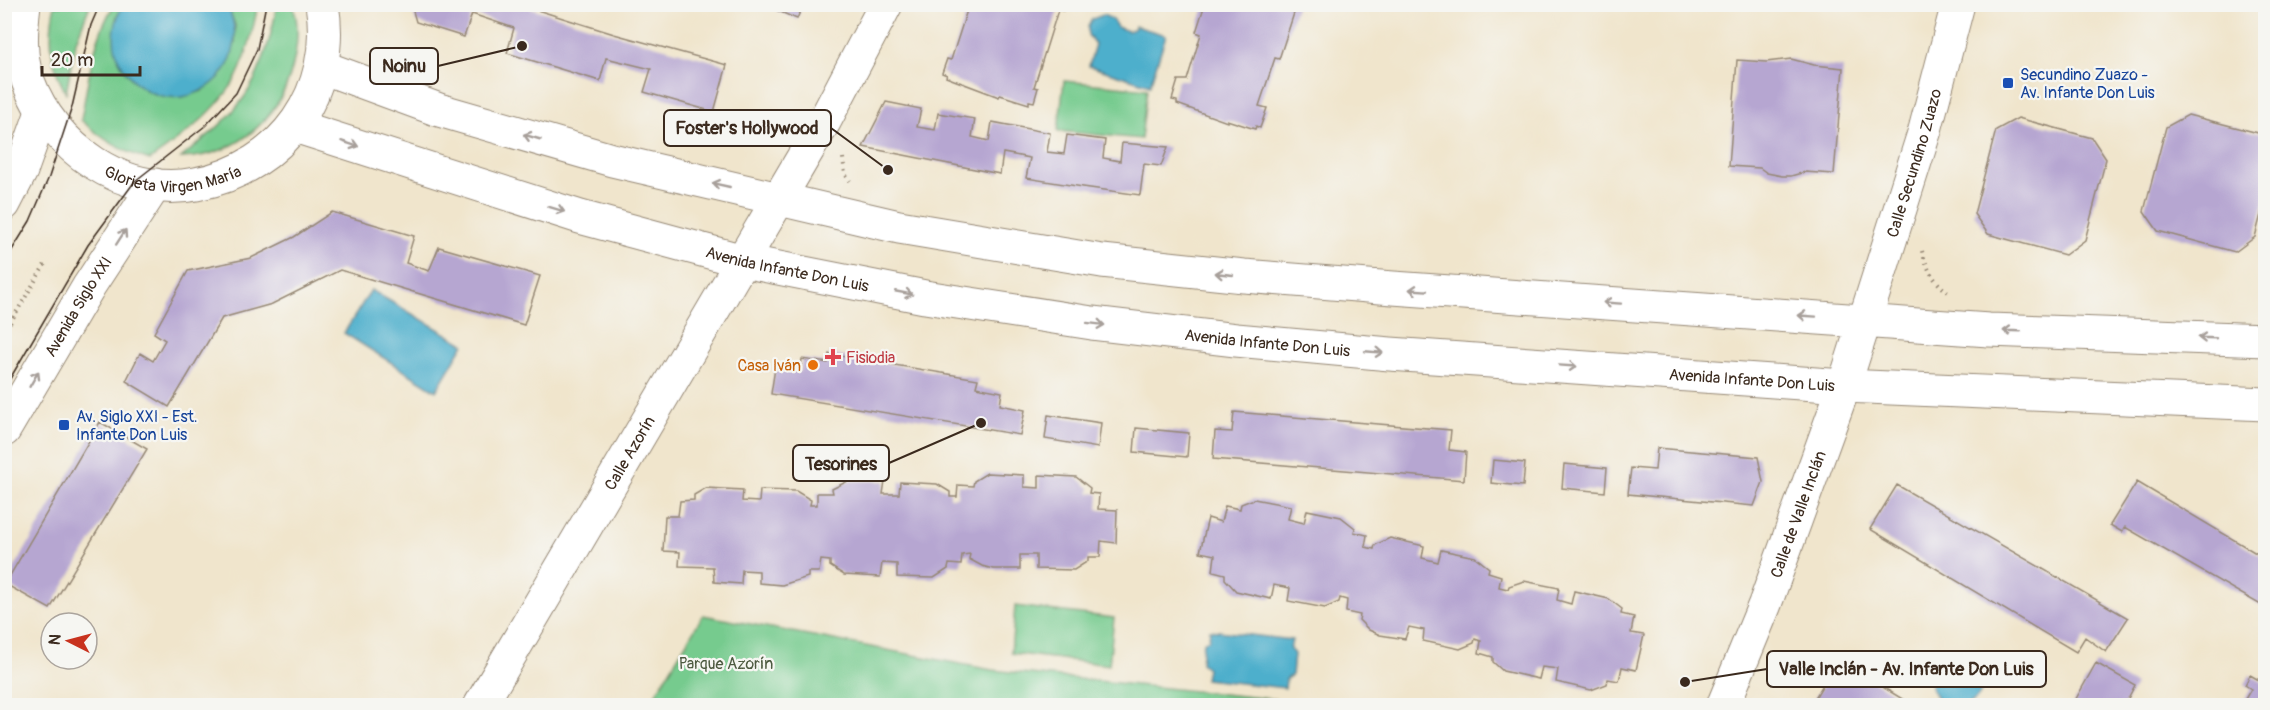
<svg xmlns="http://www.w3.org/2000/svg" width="2270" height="710" font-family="Pangolin,sans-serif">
	<rect width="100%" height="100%" fill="#f6f6f2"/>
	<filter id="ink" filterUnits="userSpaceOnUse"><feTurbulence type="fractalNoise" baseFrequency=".0167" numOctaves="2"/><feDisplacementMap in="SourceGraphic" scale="12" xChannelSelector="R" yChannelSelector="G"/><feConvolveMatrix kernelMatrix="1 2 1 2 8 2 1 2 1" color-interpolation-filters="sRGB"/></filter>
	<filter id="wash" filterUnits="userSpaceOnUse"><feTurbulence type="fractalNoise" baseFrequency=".008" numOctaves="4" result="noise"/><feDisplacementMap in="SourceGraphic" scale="24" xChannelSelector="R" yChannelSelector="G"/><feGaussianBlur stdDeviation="1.35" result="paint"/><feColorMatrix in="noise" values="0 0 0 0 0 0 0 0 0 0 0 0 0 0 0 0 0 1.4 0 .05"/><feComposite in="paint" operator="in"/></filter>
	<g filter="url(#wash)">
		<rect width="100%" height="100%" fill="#f0e5cc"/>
		<path fill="#76cb8e" stroke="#587a56" stroke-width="1.5" d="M55,5H90L76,41L66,93C50,65 48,35 55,5Z
			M114,5H123L116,19L162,96L182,97L202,91L235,44V25L227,5H258C253,29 248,54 237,76C220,109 180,139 150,160C121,151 103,140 81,120C88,82 93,38 114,5Z
			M277,5H293C298,20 298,39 295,55C285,114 241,156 181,158C201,141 223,125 239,104C261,77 271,39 277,5Z
			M1064,81L1147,89L1141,139L1058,131Z
			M1015,606L1114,618L1109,665L1011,653Z
			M703,615L992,670L1329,705H649Z"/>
		<path fill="#4dafcc" stroke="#446c75" stroke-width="1.5" d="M123,4L227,5C263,79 165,135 122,66C110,46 113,24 123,4Z
			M1103,15L1112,19L1117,27L1128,31L1134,29L1135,26L1166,35L1150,85L1089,66L1095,44L1088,35V27L1092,19Z
			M371,290L464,344L436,391L344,333Z
			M1210,630L1292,640L1290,649L1294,654L1292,675L1286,679L1285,688L1205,679L1207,668L1201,663L1203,643L1209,639Z
			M1931 681a26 26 0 1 1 52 0a26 26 0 1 1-52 0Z"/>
		<g id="blocks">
			<path fill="#b6a6d1" d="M411,4H518L614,34L727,65L714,112L644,92L651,69L606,58L600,81L507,53L514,28L472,14L464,37L416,22Z
				M762,4H803L797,19Z
				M969,4H1065L1063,11L1058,10L1034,87L1038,88L1034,102L1029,101V104L1000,95L999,97L946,77L947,75L942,73L947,59L951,60Z
				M1205,4H1297L1279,59L1275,58L1259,106L1267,108L1260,128L1256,126L1255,129L1227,120V122L1177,104V101L1172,100L1178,80H1187L1201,34L1196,32Z
				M1791,59L1814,65L1843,68L1834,174L1805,172L1791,176H1782L1767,173L1760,168L1729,166L1737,60L1766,62Z
				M886,102L921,109L917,127L935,130L938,113L975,119L972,137L989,141L992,122L1050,133L1047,152L1064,154L1067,135L1105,140L1103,158L1120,161L1122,143L1168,147L1161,166L1144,164L1140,195L1083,187L1026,178L1030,158L1003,153L1000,174L863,147Z
				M2188,115L2262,134L2266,140V196L2255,237L2235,252L2158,231L2144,211L2166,127Z
				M2018,118L2092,138L2106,159L2085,240L2065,255L1988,234L1974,214L1996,130Z
				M332,212L414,236L406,263L429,271L439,247L540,276L524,325L340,270L272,304L222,318L169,407L126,381L140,353L153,361L165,340L154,333L188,271L251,258L294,237Z
				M829,354L978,379L976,387L1002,392L1000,405L1025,410L1020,435L771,394L775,368L800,372L802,359L828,363Z
				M1234,412L1451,430L1449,450L1466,452L1464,480L1213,459L1215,431L1232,432Z
				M1048,415L1101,423L1098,448L1045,439Z
				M100,422L147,449L50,609L5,584Z
				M1136,428L1189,433L1187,457L1134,452Z
				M1657,448L1758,457L1763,482L1754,506L1628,494L1631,468L1655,470Z
				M1493,460L1525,463L1523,486L1491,483Z
				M1564,464L1607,468L1605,492L1562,488Z
				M987,473L1024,475V487L1039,488V475L1076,477L1090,488L1089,493L1099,494L1098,509L1117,510L1116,543L1101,541L1100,557H1088V561L1074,570L1036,569V555H1020V569H993L982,566L969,559L970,554L962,555L961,565L949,564L948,569L934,578L897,577V564L882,563L880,577L844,575L830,566V561L821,560L819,572H808V577L782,585L759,583V571L742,570L741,584L714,582L713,567L679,566L680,552L663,551L665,516H678L680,501L694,500V495L706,488L743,490L742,501L759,502L760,490L796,491L811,500L810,505H817V493H833L832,489L848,481H885L883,494H899L900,482L937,484L950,492V497H957L958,485L973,486L974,481Z
				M2137,482L2266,559V608L2125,527L2122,532L2110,525Z
				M1897,485L2128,618L2106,652L2085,637L2076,652L1870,529Z
				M1254,499L1291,506L1288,519L1304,523L1307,510L1341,517L1355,528L1354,532L1367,535L1365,547L1374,549L1375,545L1390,538L1424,546L1422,558L1438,562L1441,550L1475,557L1489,568L1488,572L1501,576L1499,587L1508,589L1509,586L1524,581L1559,588L1557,600L1571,604L1574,591L1609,599L1622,609L1621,614L1634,617L1631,633L1644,635L1636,670L1622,667L1619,681L1608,679L1607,684L1591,690L1556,682L1558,669L1542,667L1539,679L1503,671L1493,662V657L1479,653L1481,641L1475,639L1474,643L1460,649L1423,641L1424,630L1409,627L1405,639L1380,635L1369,630L1359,620L1360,615L1346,612L1347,600L1340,598L1339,602L1325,608L1288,601L1290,588L1274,585L1271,599L1236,591L1225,579V574L1213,571L1215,555L1200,552L1208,518L1221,522L1225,506L1240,509L1241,504Z
				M1838,660L1914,706H1810Z
				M2096,663L2135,685L2124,706H2072Z
				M2250,675L2266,684V706H2241L2251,689L2245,685Z"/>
		</g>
	</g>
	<g filter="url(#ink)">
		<use href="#blocks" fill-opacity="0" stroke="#968875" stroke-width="1.5"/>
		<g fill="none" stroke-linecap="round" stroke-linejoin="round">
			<defs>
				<g id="minor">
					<path id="s1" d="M24,4C21,29 19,57 28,81C53,148 123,198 196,184C283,168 337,91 322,4"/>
					<path d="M322,67L439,110L612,160L899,227L1102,261L1244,276L1393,288L1989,330L2266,340"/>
					<path id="s2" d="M295,126L580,217L743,261L925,297L1092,323L1236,340L1390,354L1844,386L2266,404"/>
					<path d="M4,204L21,171L42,112"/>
					<path id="s3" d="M4,430L89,286L155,185"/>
					<path id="s4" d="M480,706L824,122L886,4"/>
					<path id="s5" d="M1723,706L1765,604L1844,386L1925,130L1958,4"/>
				</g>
			</defs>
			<use href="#minor" stroke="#968875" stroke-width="35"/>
			<path stroke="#968875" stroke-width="4" stroke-dasharray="1.5 4.5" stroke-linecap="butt" d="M843,158L845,174L850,181
				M1922,251C1927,269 1934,283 1950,293
				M4,333L47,261"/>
			<use href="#minor" stroke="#fff" stroke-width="33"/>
			<path stroke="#3b2a1e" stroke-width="1.5" d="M4,263L30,221L49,177L72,107L91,25L100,4
				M4,389L88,245L135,181L205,126L236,93L257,49L266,4"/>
		</g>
		<defs><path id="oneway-shaft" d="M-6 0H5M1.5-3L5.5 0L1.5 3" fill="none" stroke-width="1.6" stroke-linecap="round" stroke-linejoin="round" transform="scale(1.5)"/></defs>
		<g stroke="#a79f9a">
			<use href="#oneway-shaft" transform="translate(532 137) rotate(-164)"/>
			<use href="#oneway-shaft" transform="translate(350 144) rotate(18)"/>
			<use href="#oneway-shaft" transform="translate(721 185) rotate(-167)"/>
			<use href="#oneway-shaft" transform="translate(556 209) rotate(17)"/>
			<use href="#oneway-shaft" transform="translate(121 237) rotate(-57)"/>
			<use href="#oneway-shaft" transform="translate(1224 274) rotate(-174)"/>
			<use href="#oneway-shaft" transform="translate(1418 290) rotate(-176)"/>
			<use href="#oneway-shaft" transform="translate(904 293) rotate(11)"/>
			<use href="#oneway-shaft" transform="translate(1612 303) rotate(-176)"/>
			<use href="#oneway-shaft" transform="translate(1807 316) rotate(-176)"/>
			<use href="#oneway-shaft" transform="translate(1096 324) rotate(7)"/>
			<use href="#oneway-shaft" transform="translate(2012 331) rotate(-178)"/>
			<use href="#oneway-shaft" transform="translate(2207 338) rotate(-178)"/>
			<use href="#oneway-shaft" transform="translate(1374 352) rotate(5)"/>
			<use href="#oneway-shaft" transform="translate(1568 366) rotate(4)"/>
			<use href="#oneway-shaft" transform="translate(34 379) rotate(-60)"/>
		</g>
	</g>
	<g fill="#1a4fb4" stroke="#f6f6f2" stroke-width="2">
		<rect x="2002" y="77" width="12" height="12" rx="3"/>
		<rect x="58" y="419" width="12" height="12" rx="3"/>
	</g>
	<path fill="#e0444e" stroke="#f6f6f2" stroke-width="2" d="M830 348h6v6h6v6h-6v6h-6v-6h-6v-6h6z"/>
	<circle fill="#e8710a" stroke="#f6f6f2" stroke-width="2" cx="813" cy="365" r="6"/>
	<g text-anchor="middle" stroke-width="4.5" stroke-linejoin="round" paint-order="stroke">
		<g font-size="16" fill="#164399" stroke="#f6f6f2" text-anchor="start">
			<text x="2020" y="80">Secundino Zuazo -<tspan x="2020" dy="18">Av. Infante Don Luis</tspan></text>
			<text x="76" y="422">Av. Siglo XXI - Est.<tspan x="76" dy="18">Infante Don Luis</tspan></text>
		</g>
		<g font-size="16" fill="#3b2a1e" stroke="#f6f6f2">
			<text dy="6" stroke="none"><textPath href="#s5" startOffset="576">Calle Secundino Zuazo</textPath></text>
			<text dy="6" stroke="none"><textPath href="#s1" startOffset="268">Glorieta Virgen María</textPath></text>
			<text dy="6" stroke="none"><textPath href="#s2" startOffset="513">Avenida Infante Don Luis</textPath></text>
			<text dy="6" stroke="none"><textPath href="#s3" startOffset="144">Avenida Siglo XXI</textPath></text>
			<text dy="6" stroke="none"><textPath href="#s2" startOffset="999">Avenida Infante Don Luis</textPath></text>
			<text dy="6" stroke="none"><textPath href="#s2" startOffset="1485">Avenida Infante Don Luis</textPath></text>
			<text dy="6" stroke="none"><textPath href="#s4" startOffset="294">Calle Azorín</textPath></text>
			<text dy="6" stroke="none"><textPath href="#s5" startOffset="206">Calle de Valle Inclán</textPath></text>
		</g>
		<g font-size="16" fill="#be3a42" stroke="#f6f6f2" text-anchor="start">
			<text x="846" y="363">Fisiodia</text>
		</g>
		<g font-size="16" fill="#c56008" stroke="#f6f6f2" text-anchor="end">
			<text x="801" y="371">Casa Iván</text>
		</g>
		<g font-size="16" fill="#4d5a40" stroke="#f6f6f2">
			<text x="726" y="669">Parque Azorín</text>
		</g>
	</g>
	<path fill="none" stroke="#3b2a1e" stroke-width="2" d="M522 46L438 66M888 170L831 128M981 423L889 463M1685 682L1767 669"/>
	<g fill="#3b2a1e" stroke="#f6f6f2" stroke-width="2">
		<circle cx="522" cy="46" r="6"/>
		<circle cx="888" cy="170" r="6"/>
		<circle cx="981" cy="423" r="6"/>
		<circle cx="1685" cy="682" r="6"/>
	</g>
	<g fill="#f6f6f2" stroke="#3b2a1e" stroke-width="2">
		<rect x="370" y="48" width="68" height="36" rx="6"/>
		<rect x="664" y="110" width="167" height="36" rx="6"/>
		<rect x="793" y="445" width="96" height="36" rx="6"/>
		<rect x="1767" y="651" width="279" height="36" rx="6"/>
	</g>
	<g font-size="18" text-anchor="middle" font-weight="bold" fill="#3b2a1e">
		<text x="404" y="72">Noinu</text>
		<text x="747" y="134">Foster's Hollywood</text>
		<text x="841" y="470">Tesorines</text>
		<text x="1906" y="675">Valle Inclán - Av. Infante Don Luis</text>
	</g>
	<rect width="2270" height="710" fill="none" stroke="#f6f6f2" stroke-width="24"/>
	<g transform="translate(69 641) rotate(276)"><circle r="28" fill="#f6f6f2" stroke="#aba49d" stroke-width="1.5"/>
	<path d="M0-4.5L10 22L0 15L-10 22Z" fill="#c8321e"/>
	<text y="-9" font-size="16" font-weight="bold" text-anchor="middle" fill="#3b2a1e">N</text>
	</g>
	<path d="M42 66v9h98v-9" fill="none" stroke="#3b2a1e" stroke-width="3"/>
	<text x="51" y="66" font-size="18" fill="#3b2a1e" stroke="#f6f6f2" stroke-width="4.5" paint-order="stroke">20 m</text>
</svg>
